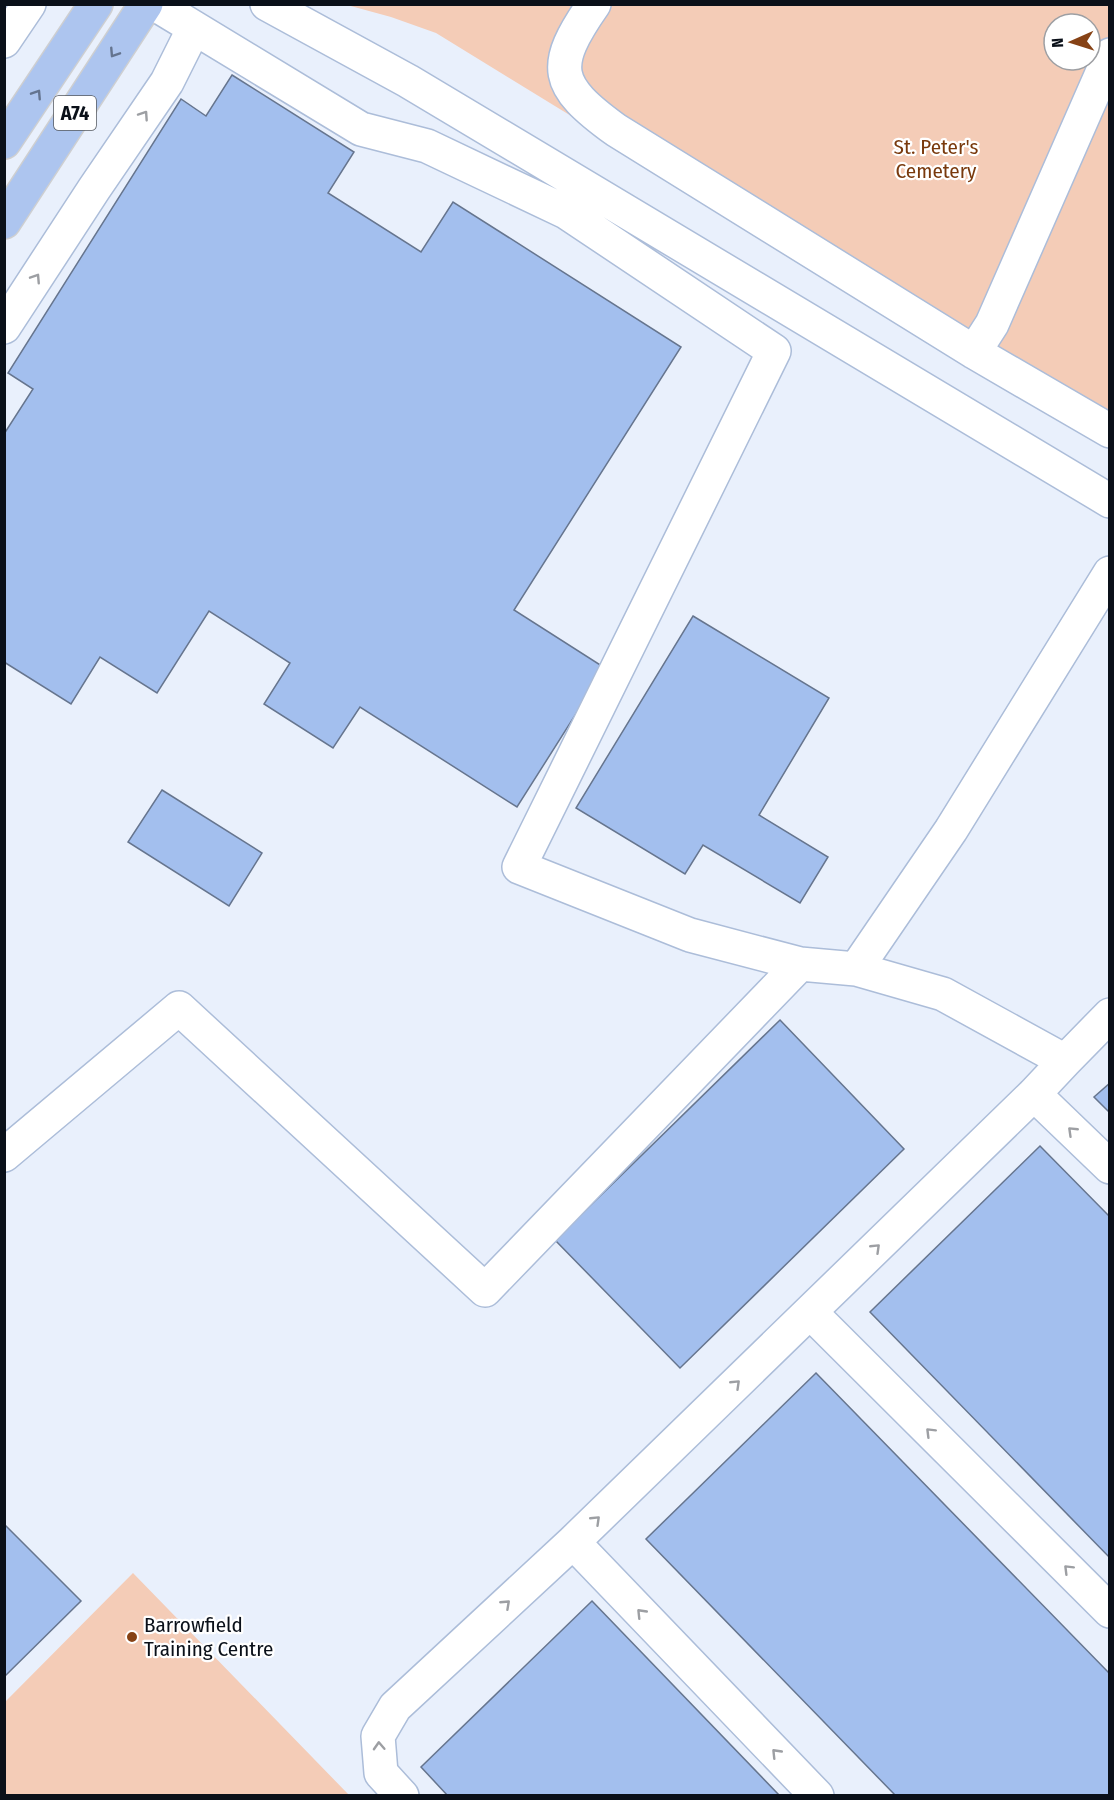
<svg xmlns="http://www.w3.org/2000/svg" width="1114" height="1800" font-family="'Fira Sans Condensed',sans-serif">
	<rect width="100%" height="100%" fill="#e9f0fc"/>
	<path fill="#f4ccb7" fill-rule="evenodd" d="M347,5H1109V446L436,33L391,17ZM1054,24H1090V60H1054Z
		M133,1573L349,1795H5V1702Z"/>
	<path fill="#a3bfee" stroke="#66758e" stroke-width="1.5" d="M232,75L354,152L328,193L421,252L453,202L681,347L514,610L605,668L517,807L360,707L333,748L264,704L290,663L209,611L157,693L100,657L71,704L4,662V434L33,389L8,373L181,99L206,116Z
		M693,616L829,698L759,815L828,857L800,903L703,845L685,874L576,808Z
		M162,790L262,853L229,906L128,842Z
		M780,1020L904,1149L680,1368L555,1240Z
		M1110,1083V1113L1094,1097Z
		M1040,1146L1110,1217V1558L870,1312Z
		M816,1373L1110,1674V1796H896L646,1539Z
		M4,1524L81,1601L4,1677Z
		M592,1601L780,1796H448L421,1767Z"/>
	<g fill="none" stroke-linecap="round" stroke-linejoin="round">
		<defs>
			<path id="minor" d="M155,4L361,129L427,146L566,212L774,351L519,867L690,935L800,964L856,969L943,994L1065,1061L1034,1094L573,1542L817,1796
				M267,4L408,81L1110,501
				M594,4C550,67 554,85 616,130L974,352L1110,431
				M4,41L29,4
				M4,327L94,189L167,82L194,28
				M974,352L992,324L1110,55
				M856,969L951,830L1110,573
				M1065,1061L1110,1015
				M1034,1094L1110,1167
				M4,1155L179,1008L485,1290L800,964
				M810,1312L1110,1611
				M402,1796L381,1773L378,1736L395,1707L573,1542"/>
			<path id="major" d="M4,142L96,4
				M4,222L146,4"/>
		</defs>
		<use href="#minor" stroke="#acbdd9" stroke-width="36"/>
		<use href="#major" stroke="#cecfd1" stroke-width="36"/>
		<use href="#minor" stroke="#fff" stroke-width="33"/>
		<use href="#major" stroke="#adc5ef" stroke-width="33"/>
	</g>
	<defs><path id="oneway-chevron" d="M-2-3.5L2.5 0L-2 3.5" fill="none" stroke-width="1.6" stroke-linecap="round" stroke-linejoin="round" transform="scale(1.5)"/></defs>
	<g stroke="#64748f">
		<use href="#oneway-chevron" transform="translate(114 53) rotate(123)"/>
		<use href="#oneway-chevron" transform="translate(37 94) rotate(-57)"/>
	</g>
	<g stroke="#9d9fa3">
		<use href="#oneway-chevron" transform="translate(144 115) rotate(-56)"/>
		<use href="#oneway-chevron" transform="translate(36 278) rotate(-57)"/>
		<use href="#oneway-chevron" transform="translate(1072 1131) rotate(-136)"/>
		<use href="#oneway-chevron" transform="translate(876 1248) rotate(-44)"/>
		<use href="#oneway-chevron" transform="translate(736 1384) rotate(-44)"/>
		<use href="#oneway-chevron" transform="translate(930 1432) rotate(-135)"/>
		<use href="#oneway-chevron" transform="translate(596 1520) rotate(-44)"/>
		<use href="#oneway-chevron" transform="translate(1068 1569) rotate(-135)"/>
		<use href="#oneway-chevron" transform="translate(506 1604) rotate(-43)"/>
		<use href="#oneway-chevron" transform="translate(641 1613) rotate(-134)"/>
		<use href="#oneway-chevron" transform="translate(379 1746) rotate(-93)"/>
		<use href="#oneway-chevron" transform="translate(776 1753) rotate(-134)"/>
	</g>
	<circle fill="#864215" stroke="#fff" stroke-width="2" cx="132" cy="1637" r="6"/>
	<g text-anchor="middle" stroke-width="4.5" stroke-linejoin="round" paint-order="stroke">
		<rect fill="#fff" stroke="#54585e" stroke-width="1.5" x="54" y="96" width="42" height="34" rx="4.5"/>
		<g font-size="20" font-weight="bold" fill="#0a1019">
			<text x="75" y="120">A74</text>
		</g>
		<g font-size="21" fill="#79390c" stroke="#fff">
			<text x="936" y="154">St. Peter's<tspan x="936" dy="24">Cemetery</tspan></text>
		</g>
		<g font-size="21" fill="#0a1019" stroke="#fff" text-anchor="start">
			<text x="144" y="1632">Barrowfield<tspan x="144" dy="24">Training Centre</tspan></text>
		</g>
	</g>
	<rect width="1114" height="1800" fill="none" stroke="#0a1019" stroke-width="12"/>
	<g transform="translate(1072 42) rotate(267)"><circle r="28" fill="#ffffff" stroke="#9d9fa3" stroke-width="1.5"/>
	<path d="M0-4.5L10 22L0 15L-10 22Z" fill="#864215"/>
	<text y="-9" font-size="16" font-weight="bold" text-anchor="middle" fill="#0a1019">N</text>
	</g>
</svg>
